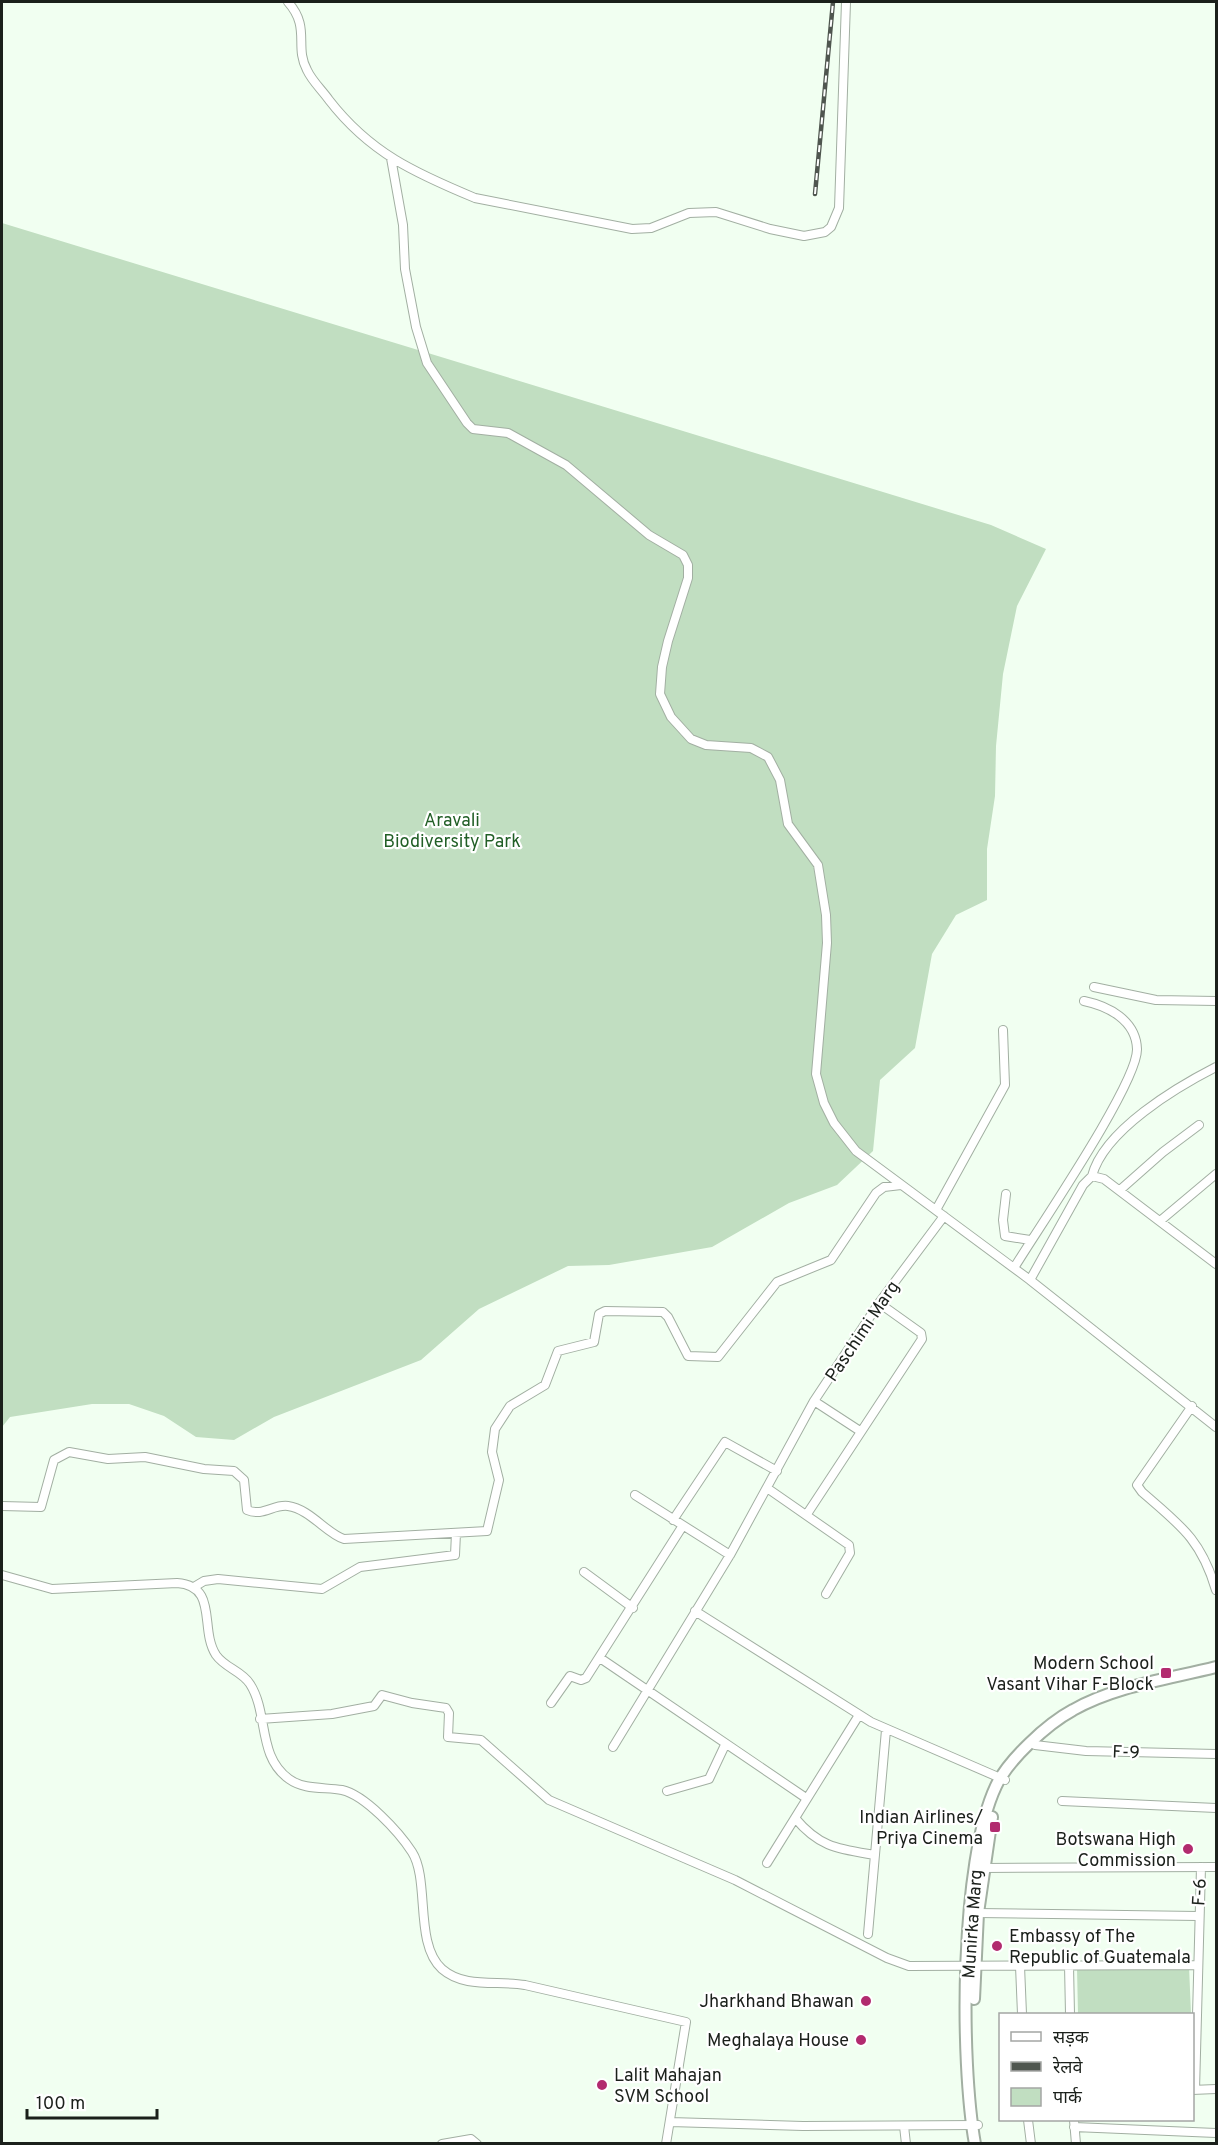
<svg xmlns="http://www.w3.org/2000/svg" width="1218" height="2145" font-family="Overpass,'Noto Sans Devanagari',sans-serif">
	<rect width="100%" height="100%" fill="#f1fff1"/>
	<path fill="#c1dec1" d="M2,223L991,525L1046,549L1017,606L1003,674L996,746L995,796L987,849V900L956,915L932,954L915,1048L880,1080L873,1151L837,1185L789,1203L712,1247L609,1265L568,1266L479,1309L421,1360L274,1417L234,1440L196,1437L164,1416L129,1404H92L10,1417L2,1427Z
		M1189,1966L1191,2014H1078L1077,1968Z"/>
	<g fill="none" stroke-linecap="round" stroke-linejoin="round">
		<defs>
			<path id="street" d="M288,2C311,28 294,46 307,70C312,81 322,90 329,100C370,153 415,173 475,198L632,229L651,228L689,213L716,212L770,229L804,236L825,232L831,227L839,208L846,2
				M391,158L403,225L405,269L416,327L427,363L467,423L473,429L508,433L566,465L649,535L683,555L688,565V578L668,641L662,667L660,694L671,717L691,739L706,745L751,748L768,757L780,780L788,824L818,865L826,915L827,943L816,1074L824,1103L834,1123L856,1151L1030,1280L1216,1427
				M1094,987L1156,1000L1216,1001
				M1092,1176C1104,1130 1177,1087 1216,1067
				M1120,1190L1163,1152L1199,1125
				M1006,1194L1003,1220L1005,1236L1030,1240
				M936,1210L1005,1085L1003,1030
				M1160,1221L1216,1174
				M1014,1268C1037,1230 1138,1083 1137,1049C1136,1020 1108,1006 1084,1001
				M1030,1280L1083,1185L1092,1176L1104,1179L1216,1264
				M814,1401L860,1431
				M1192,1406L1137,1485L1142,1492C1180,1525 1201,1539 1216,1590
				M767,1488L849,1545L850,1553L826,1594
				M635,1495L730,1555
				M2,1506L41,1507L54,1460L69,1452L108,1459L145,1457L204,1469L234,1471L244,1480L247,1510C263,1517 273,1504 288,1506C310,1509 327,1534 344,1539L487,1531L499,1480L492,1452L495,1429L510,1406L545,1385L558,1351L594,1342L599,1314L605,1311L663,1312L668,1317L688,1356L718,1357L777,1282L831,1260L876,1193L884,1187L901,1185
				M807,1514L922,1339L921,1333L879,1303
				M673,1520L725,1442L777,1471
				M584,1572L633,1608
				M2,1575L52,1589L177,1583C219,1586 199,1629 216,1655C225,1668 242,1671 250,1684C269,1714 257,1756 289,1779C304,1790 324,1787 342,1790C365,1795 399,1832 412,1852C430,1880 414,1944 442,1969C465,1989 498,1980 525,1985L686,2022L666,2144
				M194,1587L204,1581L218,1579L322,1589L360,1567L455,1555L456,1533
				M695,1611L871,1722L1005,1780
				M600,1658L806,1798
				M551,1703L570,1676L581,1680L586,1678L682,1527
				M260,1719L332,1714L374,1706L382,1695L412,1703L446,1708L449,1713L448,1737L481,1740L549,1800L735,1880L887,1958L909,1966L1197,1965
				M1035,1745L1086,1751L1216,1754
				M613,1747L730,1555L814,1401L879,1303L944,1216
				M667,1791L709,1779L725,1745
				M1062,1801L1216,1808
				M795,1818C820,1848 839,1849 875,1855
				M767,1863L859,1715
				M983,1868L1216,1867
				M978,1913L1198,1916
				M868,1934L886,1730
				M1069,1965L1070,2014
				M1020,1966L1022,2014
				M1192,2090L1216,2089
				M1195,2090L1201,1867
				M1028,2120L1031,2144
				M1074,2120L1076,2144
				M670,2122L803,2126L978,2125
				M904,2126L906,2144
				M1074,2127L1216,2133
				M442,2144L471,2139L477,2144"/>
			<path id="secondary" d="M974,1999L978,1913L992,1817
				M975,2144C960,2060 960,1862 996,1786C1008,1760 1047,1724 1073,1710C1115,1686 1169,1679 1216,1667"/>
		</defs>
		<use href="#street" stroke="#a2afa2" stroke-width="10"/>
		<use href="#secondary" stroke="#a2afa2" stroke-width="14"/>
		<use href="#street" stroke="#fff" stroke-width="8"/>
		<use href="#secondary" stroke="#fff" stroke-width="10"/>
		<defs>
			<path id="rail" d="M815,194L833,2"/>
		</defs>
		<use href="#rail" stroke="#4f564f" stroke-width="4.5"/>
		<use href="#rail" stroke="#fff" stroke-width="2" stroke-dasharray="7" stroke-linecap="butt"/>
	</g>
	<g fill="#b22b6f" stroke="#fff" stroke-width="2">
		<rect x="1160" y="1667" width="12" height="12" rx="3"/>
		<rect x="989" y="1821" width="12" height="12" rx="3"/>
		<circle cx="1188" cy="1849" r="6"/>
		<circle cx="997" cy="1946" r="6"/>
		<circle cx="866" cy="2001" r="6"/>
		<circle cx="861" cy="2040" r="6"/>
		<circle cx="602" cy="2085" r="6"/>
	</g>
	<g text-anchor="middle" stroke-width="4.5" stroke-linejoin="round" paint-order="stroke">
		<g font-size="18" fill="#215f26" stroke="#fff">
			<text x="452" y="826">Aravali<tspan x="452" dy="21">Biodiversity Park</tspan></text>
		</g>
		<g font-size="18" fill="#1b201b" stroke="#fff">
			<text transform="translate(862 1331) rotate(-56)" y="6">Paschimi Marg</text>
			<text transform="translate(1126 1752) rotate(2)" y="6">F-9</text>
			<text transform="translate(1199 1892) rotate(-87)" y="6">F-6</text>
			<text transform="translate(972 1924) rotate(-86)" y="6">Munirka Marg</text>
		</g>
		<g font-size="18" fill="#1b201b" stroke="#fff" text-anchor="end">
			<text x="1154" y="1669">Modern School<tspan x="1154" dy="21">Vasant Vihar F-Block</tspan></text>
			<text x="983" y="1823">Indian Airlines/<tspan x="983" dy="21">Priya Cinema</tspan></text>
			<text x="1176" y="1845">Botswana High<tspan x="1176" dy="21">Commission</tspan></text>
			<text x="1009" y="1942" text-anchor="start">Embassy of The<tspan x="1009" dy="21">Republic of Guatemala</tspan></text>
			<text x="854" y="2007">Jharkhand Bhawan</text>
			<text x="849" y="2046">Meghalaya House</text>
			<text x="614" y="2081" text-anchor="start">Lalit Mahajan<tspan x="614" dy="21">SVM School</tspan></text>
		</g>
	</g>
	<rect width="1218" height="2145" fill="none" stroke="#1b201b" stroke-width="6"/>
	<rect x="999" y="2013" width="195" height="108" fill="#ffffff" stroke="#a4a6a4" stroke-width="1.5"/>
	<rect x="1011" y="2032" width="30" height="9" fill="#ffffff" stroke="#a4a6a4" stroke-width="1.5"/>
	<text x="1053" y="2043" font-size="18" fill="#1b201b">सड़क</text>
	<rect x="1011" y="2062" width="30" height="9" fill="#4f564f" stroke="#a4a6a4" stroke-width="1.5"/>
	<text x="1053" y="2073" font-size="18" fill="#1b201b">रेलवे</text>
	<rect x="1011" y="2088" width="30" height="18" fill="#c1dec1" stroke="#a4a6a4" stroke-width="1.5"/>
	<text x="1053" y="2103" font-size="18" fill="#1b201b">पार्क</text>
	<path d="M27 2109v9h130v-9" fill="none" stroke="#1b201b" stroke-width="3"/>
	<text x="36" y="2109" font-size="18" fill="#1b201b" stroke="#ffffff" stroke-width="4.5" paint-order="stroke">100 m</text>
</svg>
